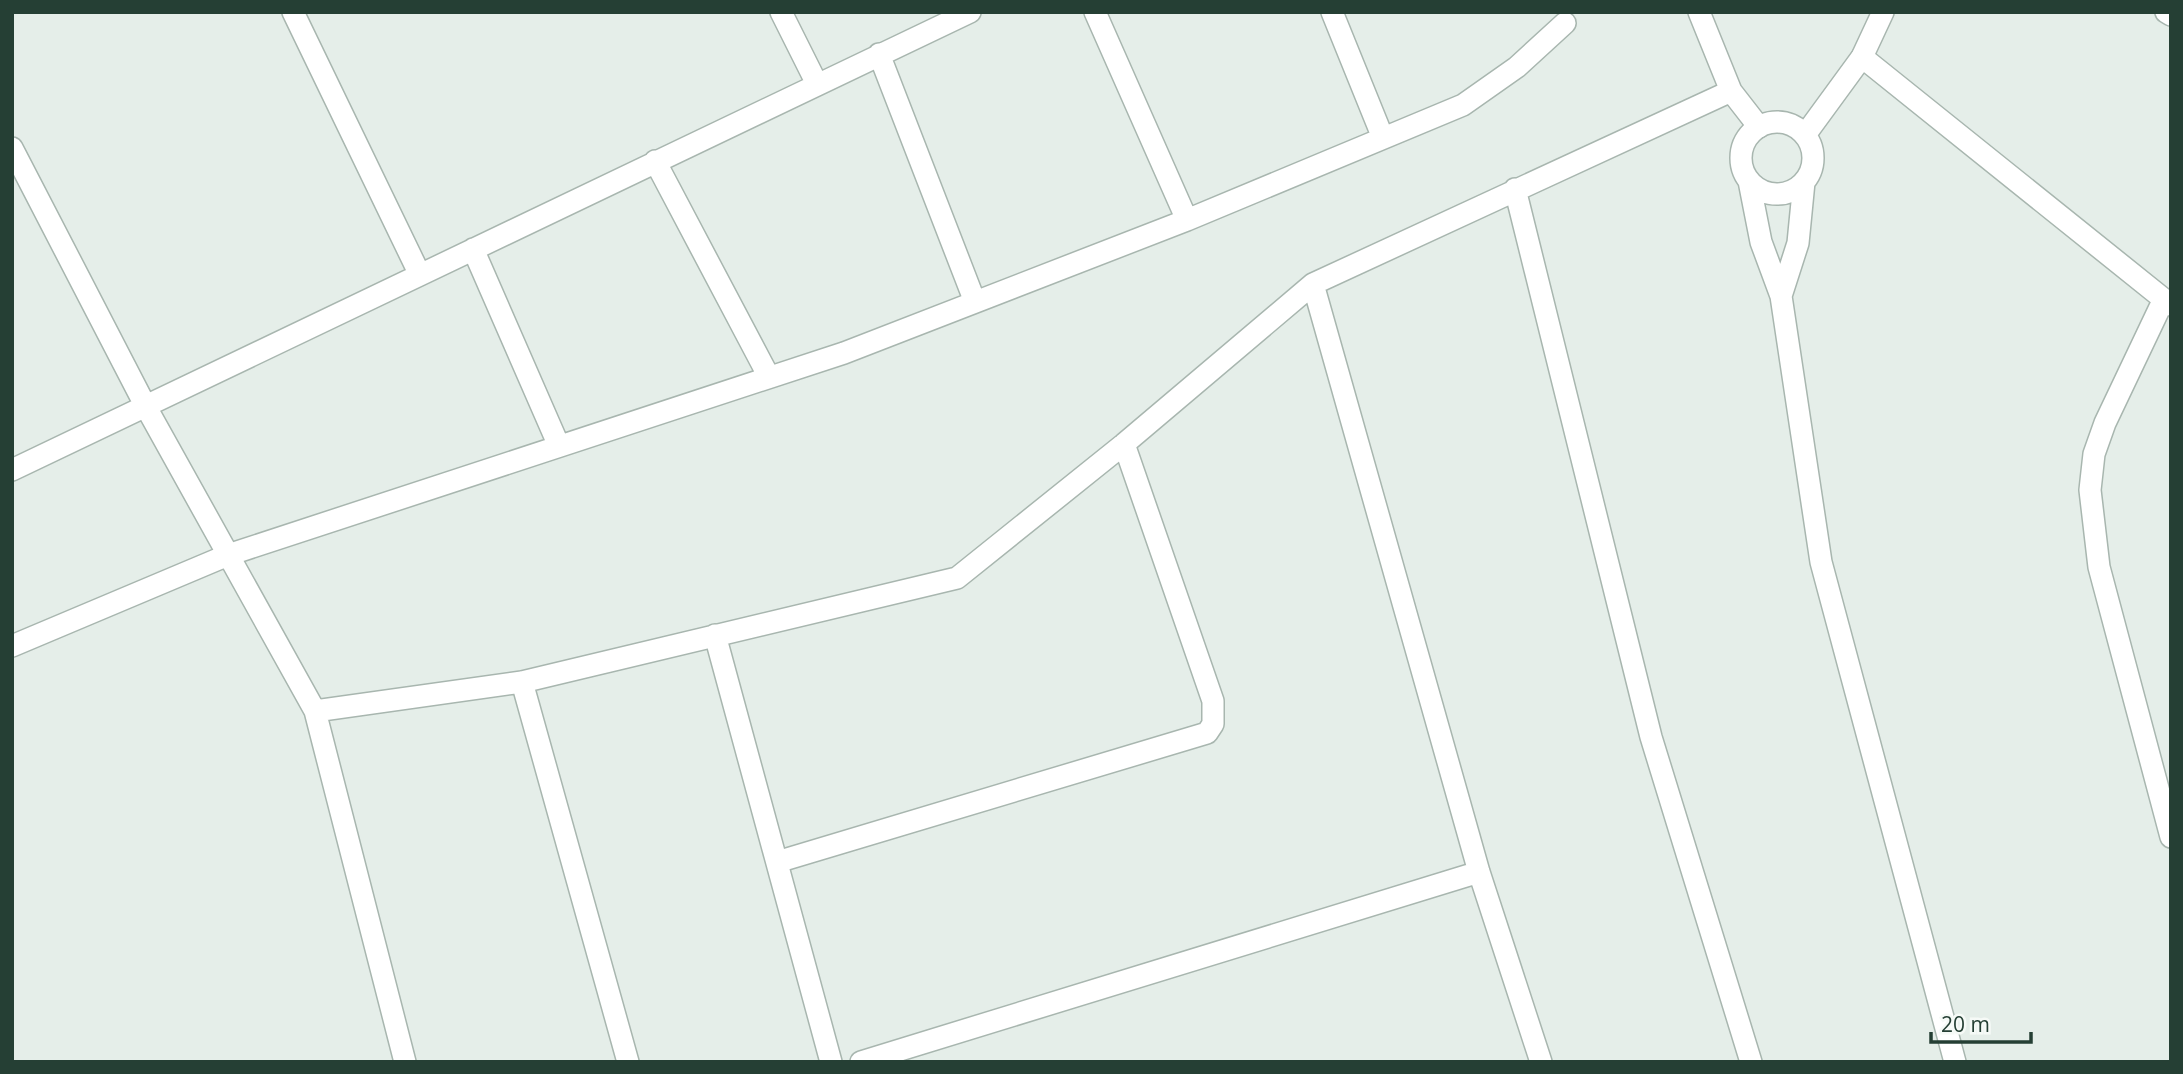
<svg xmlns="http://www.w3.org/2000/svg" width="2183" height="1074" font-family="'Open Sans',sans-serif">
	<rect width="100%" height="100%" fill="#e5eee9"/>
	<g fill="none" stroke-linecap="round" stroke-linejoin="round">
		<defs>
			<path id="minor" d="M293,12L420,275
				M781,12L817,84
				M1095,12L1187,220
				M1332,12L1383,138
				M1699,12L1731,91L1759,127
				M2166,12L2171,15
				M879,54L975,302
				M1862,57L2171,305
				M12,148L146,407L315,711L405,1062
				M655,161L769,377
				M1515,189L1651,737L1751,1062
				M473,249L559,446
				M1313,284L1479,872L1541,1062
				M2163,301L2105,423L2094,454L2090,490L2099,567L2171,837
				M12,470L970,12
				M715,635L831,1062
				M12,646L228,555L844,353L1187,220L1463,105L1517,67L1565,23
				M522,682L628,1062
				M315,711L522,682L957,578L1124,444L1313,284L1731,91
				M777,862L1207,733L1213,724V701L1124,444
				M861,1062L1479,872"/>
			<path id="tertiary" d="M1741 158a36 36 0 1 1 72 0a36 36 0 1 1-72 0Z
				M1805,135L1862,57L1883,12
				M1749,181L1761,242L1781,296L1821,562L1955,1062
				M1781,296L1798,243L1804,182"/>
		</defs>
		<use href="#minor" stroke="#a8b6af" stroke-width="24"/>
		<use href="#tertiary" stroke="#a8b6af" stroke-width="24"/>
		<use href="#minor" stroke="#fff" stroke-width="21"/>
		<use href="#tertiary" stroke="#fff" stroke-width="21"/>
	</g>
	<rect width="2183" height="1074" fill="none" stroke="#253f34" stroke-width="28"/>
	<path d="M1931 1032v10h100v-10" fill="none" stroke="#253f34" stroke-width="3.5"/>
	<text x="1941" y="1032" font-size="21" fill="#253f34" stroke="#f6faf7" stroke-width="5" paint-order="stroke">20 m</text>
</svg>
